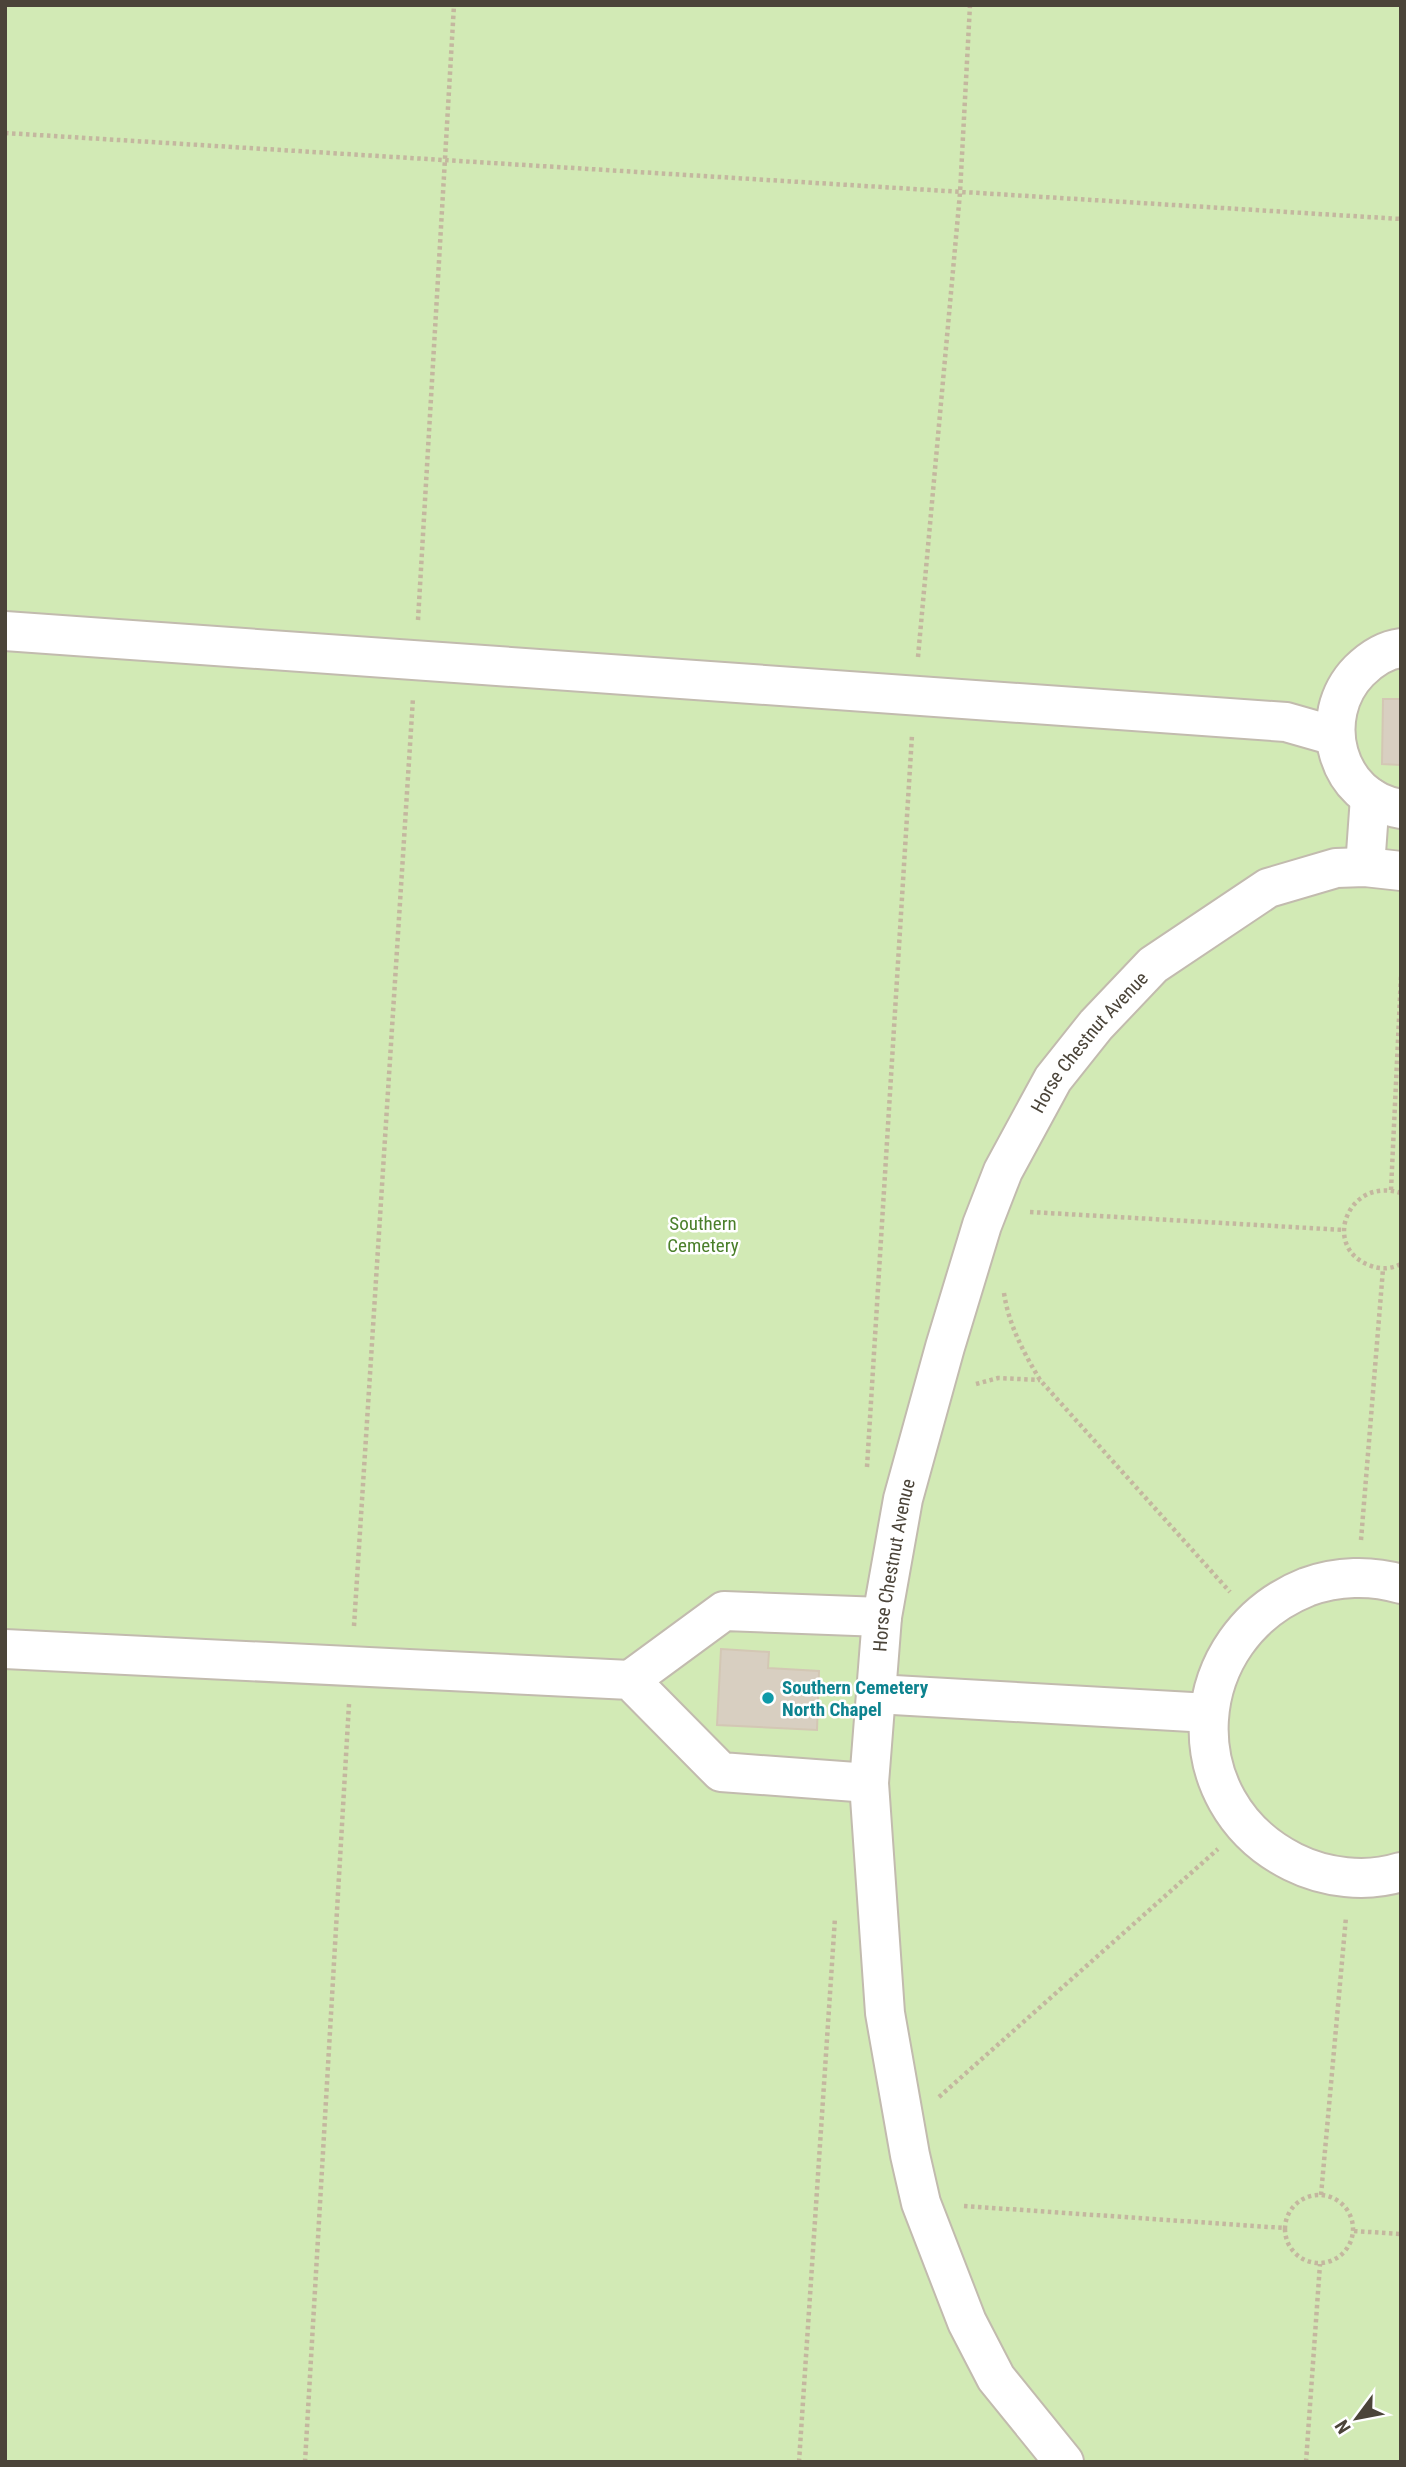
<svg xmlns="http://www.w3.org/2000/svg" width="1406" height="2467" font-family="'Roboto Condensed',sans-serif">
	<rect width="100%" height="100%" fill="#f6f3ec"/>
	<path fill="#d2eab5" d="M5,5H1401V2462H5Z"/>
	<path fill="#d8cfc1" stroke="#d3c7b4" stroke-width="2" d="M1383,699H1401V765L1382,764Z
		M721,1649L769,1652L768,1668L819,1671L817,1730L717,1725Z"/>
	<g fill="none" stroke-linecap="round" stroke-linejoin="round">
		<defs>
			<g id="minor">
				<path d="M5,631L1286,722L1335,736"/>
				<path d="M1401,648C1385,650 1370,660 1359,671C1315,716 1335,799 1401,809"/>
				<path d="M1365,867L1370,797"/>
				<path d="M1401,1584C1371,1575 1337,1576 1307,1587C1184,1636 1173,1802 1293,1862C1325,1878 1366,1883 1401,1872"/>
				<path d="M5,1649L630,1680L721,1772L869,1783"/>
				<path d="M630,1680L724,1611L882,1617"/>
				<path d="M876,1694L1209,1713"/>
				<path id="s1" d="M1064,2462L996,2378L967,2322L921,2203L910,2155L885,2013L869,1783L882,1617L903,1499L945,1347L982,1225L1003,1171L1053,1079L1096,1025L1153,965L1268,888L1336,868L1365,867L1401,871"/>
			</g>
		</defs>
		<use href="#minor" stroke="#c2bbae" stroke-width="42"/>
		<path stroke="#c4b79f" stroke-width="4.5" stroke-dasharray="3.5 3.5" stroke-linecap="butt" d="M5,133L1401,219
			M418,620L454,5
			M918,657L960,193L970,5
			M1391,1190L1401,976
			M1401,1193C1348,1176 1321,1247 1369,1265C1380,1270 1391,1269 1401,1264
			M1030,1212L1344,1230
			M1004,1293C1009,1326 1024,1353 1040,1380L1230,1592
			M976,1384L998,1378L1040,1380
			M867,1467L912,735
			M1361,1540L1383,1269
			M354,1626L413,698
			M939,2097L1218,1849
			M1285 2229a34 34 0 1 1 68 0a34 34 0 1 1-68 0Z
			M1321,2195L1346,1917
			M964,2206L1284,2228
			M1354,2231L1401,2234
			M305,2462L349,1704
			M799,2462L835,1918
			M1306,2462L1320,2264"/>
		<use href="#minor" stroke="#fff" stroke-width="38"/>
	</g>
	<circle fill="#0f9aa8" stroke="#fff" stroke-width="2.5" cx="768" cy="1698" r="7"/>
	<g text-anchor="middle" stroke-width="5" stroke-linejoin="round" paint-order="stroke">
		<g font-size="19" fill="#4b4439" stroke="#fff">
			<text dy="7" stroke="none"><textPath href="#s1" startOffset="1508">Horse Chestnut Avenue</textPath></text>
			<text dy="7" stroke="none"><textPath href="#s1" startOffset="942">Horse Chestnut Avenue</textPath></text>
		</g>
		<g font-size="19" fill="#4a7f2a" stroke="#fff">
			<text x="703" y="1230">Southern<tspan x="703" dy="22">Cemetery</tspan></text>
		</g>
		<g font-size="19" font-weight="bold" fill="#0d838f" stroke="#fff" text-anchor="start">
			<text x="782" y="1694">Southern Cemetery<tspan x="782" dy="22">North Chapel</tspan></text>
		</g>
	</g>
	<rect width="1406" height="2467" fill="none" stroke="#4b4439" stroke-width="14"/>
	<g transform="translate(1357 2418) rotate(238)" stroke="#ffffff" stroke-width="5" paint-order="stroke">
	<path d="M0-5L12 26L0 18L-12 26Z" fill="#4b4439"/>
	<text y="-10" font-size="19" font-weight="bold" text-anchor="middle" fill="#4b4439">N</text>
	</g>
</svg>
